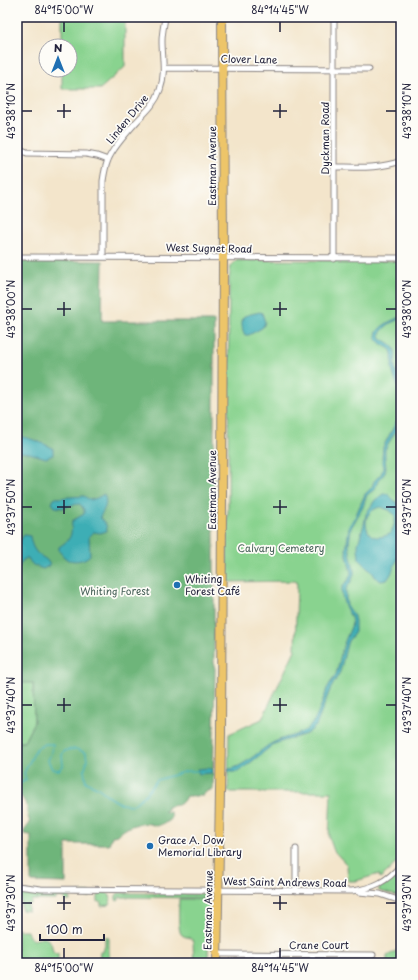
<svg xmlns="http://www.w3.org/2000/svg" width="418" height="980" font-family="'Playpen Sans',sans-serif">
	<rect width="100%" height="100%" fill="#fdfcf7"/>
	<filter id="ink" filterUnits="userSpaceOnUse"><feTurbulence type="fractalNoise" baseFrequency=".025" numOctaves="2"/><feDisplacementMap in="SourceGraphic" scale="8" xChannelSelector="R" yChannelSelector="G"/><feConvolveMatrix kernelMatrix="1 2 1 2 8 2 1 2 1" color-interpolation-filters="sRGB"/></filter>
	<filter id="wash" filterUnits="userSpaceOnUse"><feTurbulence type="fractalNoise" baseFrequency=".012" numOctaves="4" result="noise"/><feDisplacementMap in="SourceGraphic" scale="16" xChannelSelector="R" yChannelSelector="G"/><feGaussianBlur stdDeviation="0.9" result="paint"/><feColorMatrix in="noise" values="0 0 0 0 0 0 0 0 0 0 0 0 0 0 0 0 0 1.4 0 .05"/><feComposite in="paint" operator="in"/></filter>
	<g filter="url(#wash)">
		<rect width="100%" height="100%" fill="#f3e5cb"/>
		<path fill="#89d38f" stroke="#567a65" d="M62,17H125V67L100,89H62V70H70V46H62Z
			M237,260L401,261V856C395,865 389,871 380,878L379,874L356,881H348L347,865L334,851L329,837L331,792H228L229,734L262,719L295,650L297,585L296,581L227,582V515H228L229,280L231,266Z
			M33,682L34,722L24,742H17V683Z
			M400,872H401V897L379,891V888L392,880Z
			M23,892L67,893L69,895L70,901H65V897H56V900H32L31,904H28V911L22,910L21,908V894Z
			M77,893H91L92,895L90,897H77L76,895V894Z
			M99,893C110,891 113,896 109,905L101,906V902H98V896Z
			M118,893L206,894V896L207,898L119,897V900L117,901L116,899V896Z
			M179,899H205L206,902H209L208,963H194L193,941C189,936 186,938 182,935C177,932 179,905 179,899Z
			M17,928H19L20,931H27C32,948 38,934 47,939C53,942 51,948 54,953H58V963H17Z
			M105,937H108L109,939V963H99L100,951L103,952L104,949V947L105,945Z
			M401,948V963H387V956Z"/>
		<path fill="#6eb57a" stroke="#486c5a" d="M17,261H103L102,321H214V666L215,668L213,790C208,790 206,791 203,796H186C180,808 177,804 167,807V810L164,812H170C175,820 168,822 162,824C160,825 158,826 156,826C145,821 133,824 124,830C120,833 117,836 112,836L109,844H66V883L32,882L31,881V835L24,834V831L30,823L27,813V806L23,799L17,793V742H24L34,722L33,683H17Z"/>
		<path fill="#3daeb5" stroke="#306878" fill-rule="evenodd" d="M260,312L262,313L265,322L264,325L262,328L249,335H245C242,331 241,322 243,317C245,315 256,313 260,312Z
			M401,317V319C393,321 384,326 380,334L381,339C385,341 391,344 394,348C397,355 394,361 395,367C396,376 401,384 401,392C397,385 393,376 392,367C392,361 393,356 391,350C388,347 381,345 378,341C369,330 393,319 401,317Z
			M401,413V421L394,434L388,444L385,450V459L386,467L385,473L378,481L375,489L367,495L363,507L351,528L349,544L350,551L354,571V574L352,580L346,589V598L347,606L354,616L355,621V632L353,635L348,641L347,644L340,672L330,690L316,726L308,733L303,735L274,744L240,771L235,772H228V769C241,769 259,751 269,745C281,737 295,737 306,730C315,724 321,705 325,695C326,693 326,689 328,687C330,682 334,679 336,674C339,665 340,656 343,647C345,640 348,634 351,627C352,625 352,621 351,618C351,616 348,613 347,610C343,602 337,586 348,581L351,573L346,551L349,526L355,517L365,494L372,487L374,481L381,474L383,469L382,458L383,447Z
			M17,436C29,437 42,443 53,448V455L46,458L29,453L17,452Z
			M104,494C108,505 105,507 100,517L106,525L107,531L100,533L93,532L89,536L90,555C85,561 72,563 65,558C63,556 61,553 59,551V547C72,538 71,537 72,521L84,514V510L80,504L71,505L63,508L55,507L52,503L54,499L56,498L84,496L90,500L97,498Z
			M383,494H387L389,495L401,507V543C399,554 394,572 387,580L381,581L376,578L372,572L359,559L358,549V544L364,524L366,514L375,500ZM380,507L389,510L395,515C396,521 393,529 390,534C385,536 376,539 371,535C366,531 364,519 369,514C371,511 376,508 380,507Z
			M24,535L30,536C31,543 33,549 38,554C45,560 45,556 50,565L43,569L33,565L27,558L23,560L17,570V545Z
			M208,768L212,769V773L199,774L197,769Z"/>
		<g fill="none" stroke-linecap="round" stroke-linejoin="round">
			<path stroke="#3daeb5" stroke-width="1.5" d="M17,785L26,780L24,773L36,749L45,744H53L52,751L48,760L52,769L59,770L63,766L62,755L64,751C74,748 77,748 86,753L87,761L84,771L86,782L97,787L111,798L121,804L133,805L145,795L157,780L187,771H198"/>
		</g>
	</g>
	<g filter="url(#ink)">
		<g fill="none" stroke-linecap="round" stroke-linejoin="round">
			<defs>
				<path id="street" d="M17,18V17
					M164,68L369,69
					M17,149L27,153L86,154L97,156L108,160
					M334,167C357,167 379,169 401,161
					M17,257L401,258
					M103,257V181C104,174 105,167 108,160C113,147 129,130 139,119C148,110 156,102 160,90C166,74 162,58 162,41C162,33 164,25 165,17
					M334,259V17
					M17,886L41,889L352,891C373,888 387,882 401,865
					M296,891V849
					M359,892L380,894L401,901
					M218,954L373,955"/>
				<path id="primary" d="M217,963L221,734L223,257L222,17"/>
			</defs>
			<use href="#street" stroke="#8a8483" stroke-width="7"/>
			<use href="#primary" stroke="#8a8483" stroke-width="10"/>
			<use href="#street" stroke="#fff" stroke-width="5"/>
			<use href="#primary" stroke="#edc569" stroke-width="8"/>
		</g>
	</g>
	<path fill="none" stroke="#22223b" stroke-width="1.5" d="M64,22V32M280,22V32M64,104V118M280,104V118M22,111H32M57,111H71M273,111H287M386,111H396M64,302V316M280,302V316M22,309H32M57,309H71M273,309H287M386,309H396M64,500V514M280,500V514M22,507H32M57,507H71M273,507H287M386,507H396M64,698V712M280,698V712M22,705H32M57,705H71M273,705H287M386,705H396M64,896V910M280,896V910M22,903H32M57,903H71M273,903H287M386,903H396M64,948V958M280,948V958"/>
	<g fill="#1f6fb2" stroke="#fdfcf7" stroke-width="1.5">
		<circle cx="177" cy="585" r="4"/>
		<circle cx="150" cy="846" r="4"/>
	</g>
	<g text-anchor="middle" stroke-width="3.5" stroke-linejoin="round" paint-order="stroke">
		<g font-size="10" fill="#22223b" stroke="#fdfcf7">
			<text transform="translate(249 59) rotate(1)" y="4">Clover Lane</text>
			<text transform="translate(127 119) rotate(-51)" y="4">Linden Drive</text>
			<text transform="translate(325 138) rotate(-90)" y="4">Dyckman Road</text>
			<text transform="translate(212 166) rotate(-90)" y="4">Eastman Avenue</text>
			<text transform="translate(209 248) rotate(1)" y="4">West Sugnet Road</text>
			<text transform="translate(212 490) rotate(-90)" y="4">Eastman Avenue</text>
			<text transform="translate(285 882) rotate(1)" y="4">West Saint Andrews Road</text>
			<text transform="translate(208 910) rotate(-89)" y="4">Eastman Avenue</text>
			<text x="319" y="949">Crane Court</text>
		</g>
		<g font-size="10" fill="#466058" stroke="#fdfcf7">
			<text x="281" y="552">Calvary Cemetery</text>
			<text x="115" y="595">Whiting Forest</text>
		</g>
		<g font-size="10" fill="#22223b" stroke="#fdfcf7" text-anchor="start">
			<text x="185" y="583">Whiting<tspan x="185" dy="12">Forest Café</tspan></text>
			<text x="158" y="844">Grace A. Dow<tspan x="158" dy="12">Memorial Library</tspan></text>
		</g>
	</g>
	<rect width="418" height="980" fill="none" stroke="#fdfcf7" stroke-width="44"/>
	<g transform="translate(58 58)"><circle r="19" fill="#fdfcf7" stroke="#a5a5ac"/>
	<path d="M0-3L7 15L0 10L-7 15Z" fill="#1f6fb2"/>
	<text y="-6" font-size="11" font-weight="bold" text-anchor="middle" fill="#22223b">N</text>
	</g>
	<path d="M40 934v6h64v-6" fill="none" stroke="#22223b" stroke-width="2"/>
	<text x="46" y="934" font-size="12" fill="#22223b" stroke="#fdfcf7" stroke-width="3" paint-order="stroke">100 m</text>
	<rect x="22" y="22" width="374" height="936" fill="none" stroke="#22223b" stroke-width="1.5"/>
	<g font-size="10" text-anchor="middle" fill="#22223b">
		<text x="64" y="14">84°15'00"W</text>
		<text x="280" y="14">84°14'45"W</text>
		<text transform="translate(11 111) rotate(-90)" y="4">43°38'10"N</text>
		<text transform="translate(407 111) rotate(-90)" y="4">43°38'10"N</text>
		<text transform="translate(11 309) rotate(-90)" y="4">43°38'00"N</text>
		<text transform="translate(407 309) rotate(-90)" y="4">43°38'00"N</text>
		<text transform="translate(11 507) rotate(-90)" y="4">43°37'50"N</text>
		<text transform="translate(407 507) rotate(-90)" y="4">43°37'50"N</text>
		<text transform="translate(11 705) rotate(-90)" y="4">43°37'40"N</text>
		<text transform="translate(407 705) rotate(-90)" y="4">43°37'40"N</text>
		<text transform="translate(11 903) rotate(-90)" y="4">43°37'30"N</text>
		<text transform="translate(407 903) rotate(-90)" y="4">43°37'30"N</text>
		<text x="64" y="972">84°15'00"W</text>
		<text x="280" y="972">84°14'45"W</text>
	</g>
</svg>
